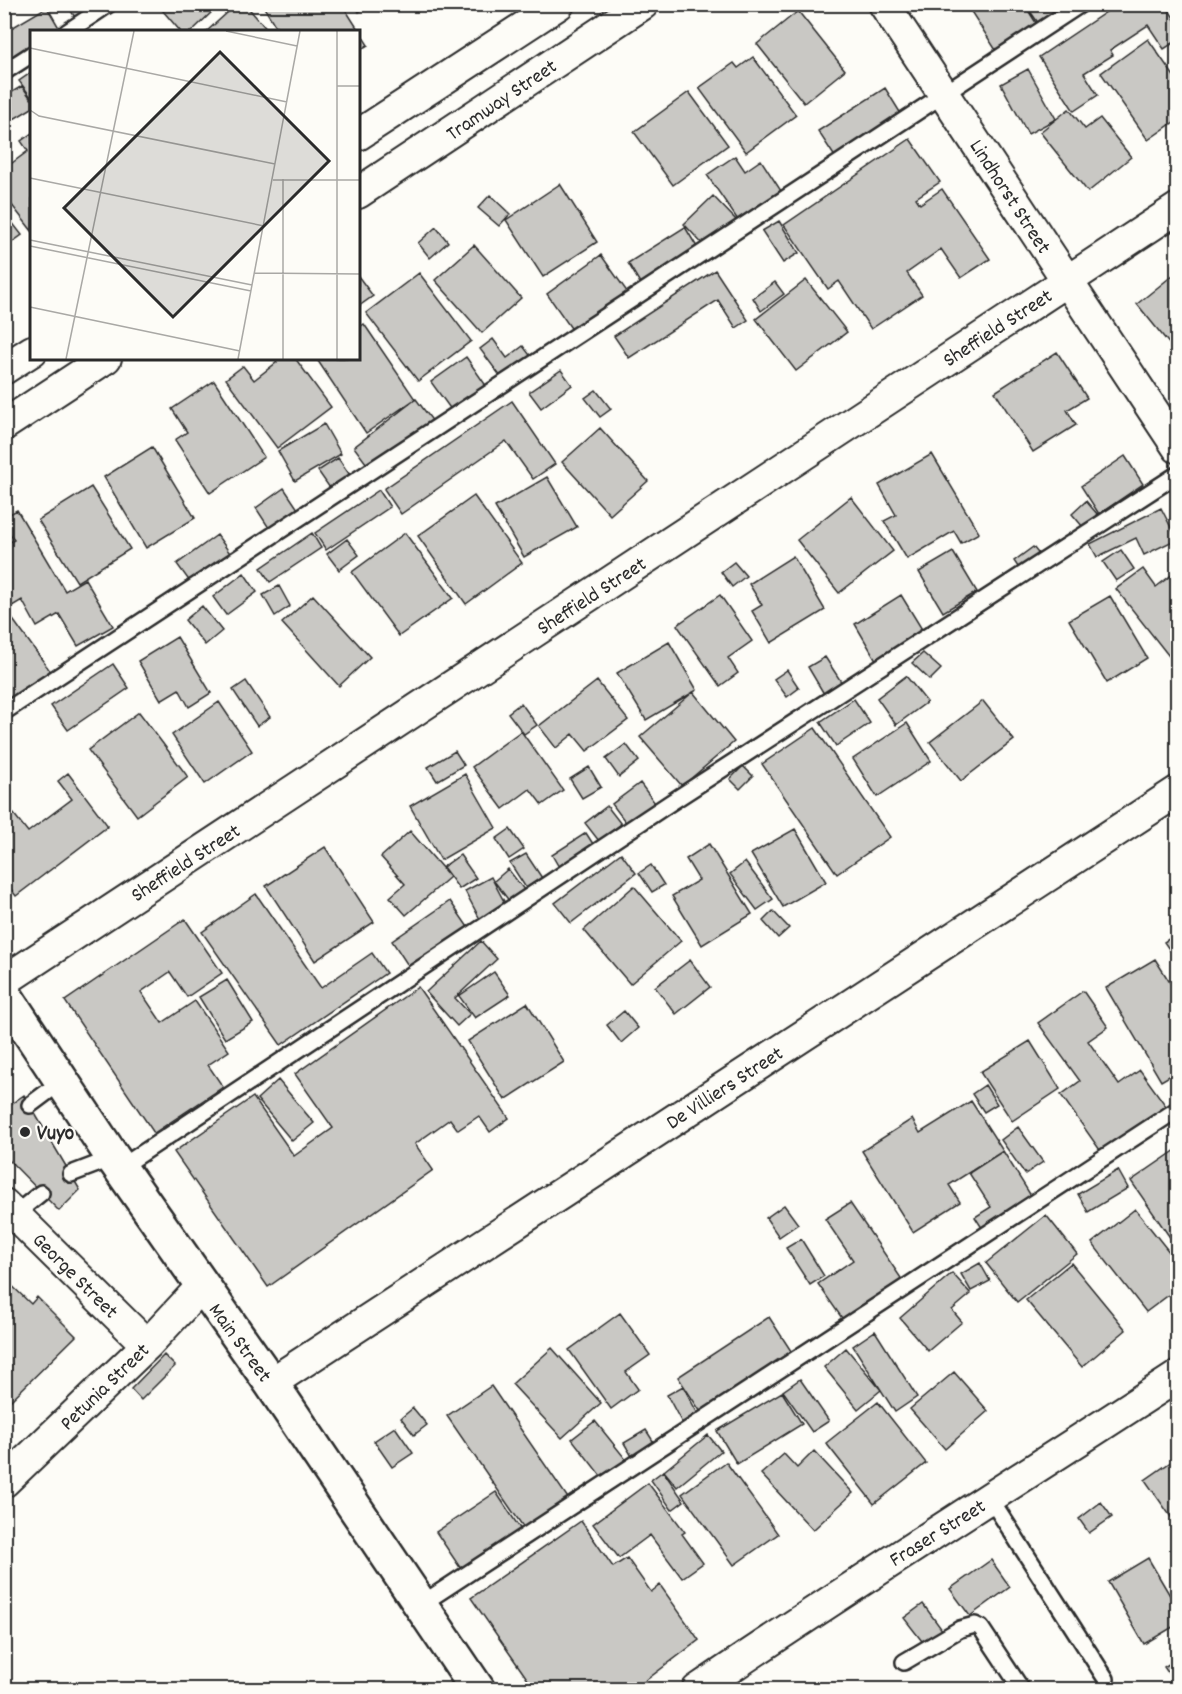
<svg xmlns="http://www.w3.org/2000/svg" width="1182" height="1694" font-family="Dekko,sans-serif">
	<rect width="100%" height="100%" fill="#fdfcf7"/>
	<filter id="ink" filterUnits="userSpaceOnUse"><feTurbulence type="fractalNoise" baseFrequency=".0167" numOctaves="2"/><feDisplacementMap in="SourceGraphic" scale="12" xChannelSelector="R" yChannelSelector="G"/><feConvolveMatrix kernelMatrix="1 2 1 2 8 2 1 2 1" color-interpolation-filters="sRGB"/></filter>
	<g filter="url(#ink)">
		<path fill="#c9c8c4" stroke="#2b2b2b" stroke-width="1.5" d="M67,4H105L77,21Z
			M157,4H214L215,9L191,32H181Z
			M237,4H245L269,32H206Z
			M262,4H342L368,45L358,51V32H279Z
			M354,4H371L359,12Z
			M978,4H1024L1040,29L999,55L970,10Z
			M1040,4H1074L1041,27L1030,11Z
			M1118,4H1165L1178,24V40L1164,49L1148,25L1110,50L1113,55L1084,73L1098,95L1074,111L1039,57Z
			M47,7L61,31L32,32V48L6,63L4,19L10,29Z
			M798,11L845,70L804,103L757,44Z
			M1148,39L1178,82V119L1148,140L1101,73Z
			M753,57L796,115L746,152L699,88L734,63L738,68Z
			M1028,69L1056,119L1028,134L1001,84Z
			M32,72V98L19,81Z
			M22,86L32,100V108L4,125V97Z
			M885,88L903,117L837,160L818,131Z
			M689,92L728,145L673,185L634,132Z
			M1069,109L1085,129L1100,118L1131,157L1088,192L1040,132Z
			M4,132L11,143L4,147Z
			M32,133V231L4,195V169L28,151L21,141Z
			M910,139L940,182L916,198L920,204L942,189L990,259L961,278L941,249L907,273L922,295L871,329L839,281L828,289L784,225Z
			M735,156L745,171L761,160L783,194L740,223L707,175Z
			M560,184L597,242L543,277L506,220Z
			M490,195L510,214L499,226L478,208Z
			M713,196L737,221L707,249L684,224Z
			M4,212L22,235L4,248Z
			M779,221L799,253L783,263L762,231Z
			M436,227L448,242L430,258L418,243Z
			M685,227L700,252L643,288L628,263Z
			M474,245L521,298L482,333L435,280Z
			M601,255L628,293L573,331L547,294Z
			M715,270L748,320L736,328L718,300L629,358L614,336Z
			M1178,271V341L1171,346L1137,304Z
			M419,273L471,341L418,381L366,313Z
			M358,276L373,296L359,306H358Z
			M806,280L847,332L796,371L756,319Z
			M775,282L784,294L761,311L753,298Z
			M364,324L415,399L366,433L316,358H358V328Z
			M493,339L507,358L523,346L533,359L504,381L480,349Z
			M1178,345V359L1171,349Z
			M1057,352L1087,398L1067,410L1076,425L1033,452L995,392Z
			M466,357L487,387L452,411L431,382Z
			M274,358H295L331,407L277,448L226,379L243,366L254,380L277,362Z
			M561,370L572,385L541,408L529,392Z
			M214,381L264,457L210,493L175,440L187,432L172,409Z
			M596,390L611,409L600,417L585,398Z
			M416,399L434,423L372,471L354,447Z
			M512,401L555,464L533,479L506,441L401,514L384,489Z
			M324,424L341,454L295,481L278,451Z
			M600,428L648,481L610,515L562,462Z
			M152,447L195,518L146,548L104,477Z
			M932,454L979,533L961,543L954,531L907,559L884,521L896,515L879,485Z
			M1125,456L1143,484L1099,514L1081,486Z
			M338,458L352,478L332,491L318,471Z
			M547,477L577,527L524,557L495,507Z
			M91,487L130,549L77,582L38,520Z
			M284,488L300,512L271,531L256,508Z
			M379,490L390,507L326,550L315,533Z
			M474,496L522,563L466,604L418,536Z
			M851,497L893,551L839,593L797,540Z
			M1086,501L1098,515L1083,527L1072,514Z
			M1161,508L1177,539L1144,555L1136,538L1097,557L1090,544Z
			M17,510L65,591L85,579L113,626L78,646L59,614L37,627L22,600L4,611V545L14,540L4,524V517Z
			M312,533L321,548L270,582L261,568Z
			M405,533L453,598L399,636L352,572Z
			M217,535L232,556L193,586L177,564Z
			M347,539L359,555L339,570L327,554Z
			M1033,547L1042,558L1022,573L1014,561Z
			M1121,550L1134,569L1116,581L1103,562Z
			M953,552L977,592L943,612L919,572Z
			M793,556L825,610L771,643L752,611L762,605L749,584Z
			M734,562L746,576L732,587L721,572Z
			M1143,569L1156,587L1178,570V656L1172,660L1116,589Z
			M244,573L257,592L226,615L213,597Z
			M279,586L290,606L275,616L263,595Z
			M313,595L370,657L339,686L282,623Z
			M720,595L752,641L728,658L738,673L720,686L677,625Z
			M901,595L923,631L876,660L855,624Z
			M1110,596L1147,658L1107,683L1069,620Z
			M202,606L222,631L205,645L185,620Z
			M11,617L51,672L10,702L4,694V621Z
			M177,637L211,693L189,707L179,689L161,700L138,661Z
			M669,642L697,690L646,720L617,673Z
			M923,653L941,669L930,680L912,663Z
			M825,657L842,683L824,694L808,667Z
			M113,664L129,688L68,730L51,706Z
			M787,670L799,688L787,697L774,679Z
			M906,676L927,702L896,725L877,698Z
			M246,681L270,717L257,726L233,690Z
			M597,681L628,720L587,751L573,734L556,748L539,726Z
			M693,692L734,742L682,786L640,737Z
			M854,699L870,723L836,746L820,722Z
			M983,701L1014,740L961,781L930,742Z
			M219,702L252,751L205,784L172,735Z
			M521,703L537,725L524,734L508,713Z
			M139,712L188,777L137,816L88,750Z
			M907,723L931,761L877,797L853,759Z
			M815,728L890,837L837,874L762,764Z
			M521,731L563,790L542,805L530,789L503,809L472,767Z
			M626,744L639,761L619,777L606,759Z
			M455,751L464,765L437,781L428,767Z
			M743,766L753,776L740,789L730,779Z
			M589,767L601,787L582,798L570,779Z
			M68,773L108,826L16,896L4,880V819L13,813L28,832L72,799L58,781Z
			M465,774L496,828L441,860L410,806Z
			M640,783L655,803L627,824L612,804Z
			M607,806L621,824L599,841L585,823Z
			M510,829L524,849L509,859L496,839Z
			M795,829L826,882L783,907L751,854Z
			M410,831L450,877L406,915L390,897L405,884L381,857Z
			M586,833L595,847L560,869L552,855Z
			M709,844L752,914L702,945L672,896L699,880L686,859Z
			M325,847L374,922L315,961L266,886Z
			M621,853L636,873L571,923L555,903Z
			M526,854L542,878L526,888L510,863Z
			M460,855L476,878L459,889L443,867Z
			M745,862L773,899L757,910L730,874Z
			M651,865L664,885L652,892L639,873Z
			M508,869L525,891L510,902L494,881Z
			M491,877L507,907L481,921L465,891Z
			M634,886L681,941L630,984L584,930Z
			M256,894L321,988L372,953L386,973L281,1045L202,932Z
			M450,901L470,930L411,970L392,941Z
			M773,911L789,928L778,938L763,921Z
			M185,919L222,973L187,997L170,972L141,992L162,1023L195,1001L229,1051L208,1065L223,1087L154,1133L65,1001Z
			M1178,933V962L1164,942Z
			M481,941L497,959L455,998L470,1014L457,1026L426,992Z
			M1155,959L1178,995V1071L1161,1081L1106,988Z
			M690,960L710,987L676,1014L655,987Z
			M494,972L510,995L475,1018L459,996Z
			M227,980L253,1022L225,1039L199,997Z
			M418,987L509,1118L490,1132L479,1116L458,1130L450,1119L415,1144L433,1170L268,1287L174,1152L253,1097L294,1156L333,1128L295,1074Z
			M1083,991L1108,1027L1088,1041L1119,1085L1140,1070L1166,1106L1102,1153L1061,1095L1080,1081L1038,1023Z
			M527,1003L564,1062L505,1100L468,1041Z
			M624,1011L638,1028L621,1043L607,1025Z
			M1030,1041L1060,1089L1012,1121L980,1072Z
			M4,1061L10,1068L4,1073Z
			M278,1080L314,1123L292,1141L257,1099Z
			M985,1085L997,1104L984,1112L972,1094Z
			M24,1095L80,1190L59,1211L4,1155V1109Z
			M971,1101L1003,1151L949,1185L960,1202L913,1232L862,1151L912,1119L920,1133Z
			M1018,1127L1043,1162L1025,1174L1001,1140Z
			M1176,1150L1178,1153V1249L1131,1181Z
			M1003,1151L1033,1199L984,1231L975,1217L991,1207L969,1173Z
			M1118,1170L1128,1188L1088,1212L1078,1194Z
			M850,1203L903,1281L844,1321L818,1284L853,1260L825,1219Z
			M784,1205L798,1224L779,1237L766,1218Z
			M1135,1209L1178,1263V1288L1146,1312L1092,1243Z
			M1046,1215L1077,1254L1017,1302L986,1263Z
			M801,1239L824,1276L810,1285L786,1248Z
			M980,1263L990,1281L971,1291L961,1274Z
			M1071,1263L1126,1330L1082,1367L1026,1300Z
			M952,1273L971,1294L952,1310L962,1322L928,1351L900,1318Z
			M4,1278L31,1304L37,1297L76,1336L4,1407Z
			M620,1313L650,1355L626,1372L638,1389L611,1409L569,1350Z
			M769,1317L795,1357L704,1417L678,1377Z
			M875,1331L917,1397L895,1412L853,1346Z
			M552,1348L601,1403L562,1438L512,1384Z
			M846,1348L881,1390L858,1409L824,1367Z
			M164,1355L175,1366L141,1400L131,1389Z
			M954,1372L988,1411L945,1449L910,1409Z
			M800,1379L829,1421L812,1432L783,1391Z
			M491,1386L570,1501L526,1531L447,1416Z
			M683,1386L699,1416L683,1425L667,1395Z
			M782,1392L802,1424L737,1464L717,1431Z
			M878,1402L926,1463L874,1504L826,1443Z
			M413,1408L427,1425L414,1435L401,1418Z
			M595,1421L628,1462L604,1480L572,1439Z
			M395,1427L413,1453L392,1467L374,1441Z
			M646,1430L655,1444L633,1458L624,1443Z
			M708,1435L721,1451L677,1487L664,1471Z
			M814,1451L853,1493L813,1530L761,1474L784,1454L797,1468Z
			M1178,1457V1527L1145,1480Z
			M726,1462L778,1534L734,1565L682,1494Z
			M663,1471L684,1501L672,1510L651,1480Z
			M648,1483L685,1532L682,1534L703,1563L682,1578L650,1535L619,1558L593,1524Z
			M496,1492L523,1533L463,1572L436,1532Z
			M1101,1502L1112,1517L1089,1533L1079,1519Z
			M581,1521L613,1567L627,1558L651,1592L660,1585L699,1640L633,1690H535L471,1598Z
			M1148,1558L1178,1609V1624L1144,1644L1108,1582Z
			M991,1560L1010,1587L970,1616L950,1589Z
			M923,1604L943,1631L925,1645L904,1618Z
			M1178,1658V1687L1164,1667Z"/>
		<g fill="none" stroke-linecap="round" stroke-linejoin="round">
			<defs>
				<path id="service" d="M67,32L109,4
					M4,72L32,54
					M4,712L1081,4
					M30,1105L62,1081
					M120,1168L670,803L1178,474
					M71,1174L113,1158
					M15,1214L41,1193
					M990,1498L1106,1679
					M420,1605L1178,1109
					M904,1662L960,1629L975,1625L981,1628L1022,1690"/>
				<path id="minor" d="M884,4L1178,448
					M358,135L559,4
					M358,193L643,4
					M4,369L32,351
					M4,425L106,358
					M4,981L1178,208
					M4,1204L147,1345
					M271,1383L1178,791
					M4,1482L147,1345L202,1286
					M697,1690C856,1582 1017,1481 1178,1376"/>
				<path id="secondary" d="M4,994L113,1158L271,1383L478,1690"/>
			</defs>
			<use href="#service" stroke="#2b2b2b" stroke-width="20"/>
			<use href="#minor" stroke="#2b2b2b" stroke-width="34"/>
			<use href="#secondary" stroke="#2b2b2b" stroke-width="38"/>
			<use href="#service" stroke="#fdfcf7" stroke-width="15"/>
			<use href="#minor" stroke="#fdfcf7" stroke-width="30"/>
			<use href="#secondary" stroke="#fdfcf7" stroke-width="33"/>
		</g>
	</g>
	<circle fill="#2b2b2b" stroke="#fdfcf7" stroke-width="2" cx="25" cy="1132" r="6"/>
	<g text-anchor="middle" stroke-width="4.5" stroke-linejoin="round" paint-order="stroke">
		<g font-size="21" fill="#2b2b2b" stroke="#fdfcf7">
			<text transform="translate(501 99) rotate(-34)" y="7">Tramway Street</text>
			<text transform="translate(1011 196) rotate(57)" y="7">Lindhorst Street</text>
			<text transform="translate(997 327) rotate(-33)" y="7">Sheffield Street</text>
			<text transform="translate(591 595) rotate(-33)" y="7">Sheffield Street</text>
			<text transform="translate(185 862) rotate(-33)" y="7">Sheffield Street</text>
			<text transform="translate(724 1087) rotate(-33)" y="7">De Villiers Street</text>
			<text transform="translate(76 1275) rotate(45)" y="7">George Street</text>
			<text transform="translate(241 1342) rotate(54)" y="7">Main Street</text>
			<text transform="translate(104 1386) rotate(-44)" y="7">Petunia Street</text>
			<text transform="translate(937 1532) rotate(-32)" y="7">Fraser Street</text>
		</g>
		<g font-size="21" font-weight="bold" fill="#2b2b2b" stroke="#fdfcf7" text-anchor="start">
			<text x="37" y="1139">Vuyo</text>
		</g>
	</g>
	<g transform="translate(30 30)">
		<rect width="330" height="330" fill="#fdfcf7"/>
		<path fill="none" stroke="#a9a8a5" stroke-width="1.5" d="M196,1L267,16M0,18L257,72M307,56H330M0,80L9,86L245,134M0,148L234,196M253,149V329M243,150H330M0,210L222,255M0,216L221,261M224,243L330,244M0,277L210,321M36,329L104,1M208,329L270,1M307,329V1"/>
		<path fill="#2b2b2b" fill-opacity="0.15" stroke="#2b2b2b" stroke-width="3" d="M190,22L299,131L143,287L34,178Z"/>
		<rect width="330" height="330" fill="none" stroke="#2b2b2b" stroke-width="3"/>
	</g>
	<rect width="1182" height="1694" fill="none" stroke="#fdfcf7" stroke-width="24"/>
	<rect x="12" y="12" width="1158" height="1670" fill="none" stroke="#2b2b2b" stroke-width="2" filter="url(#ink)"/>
</svg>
